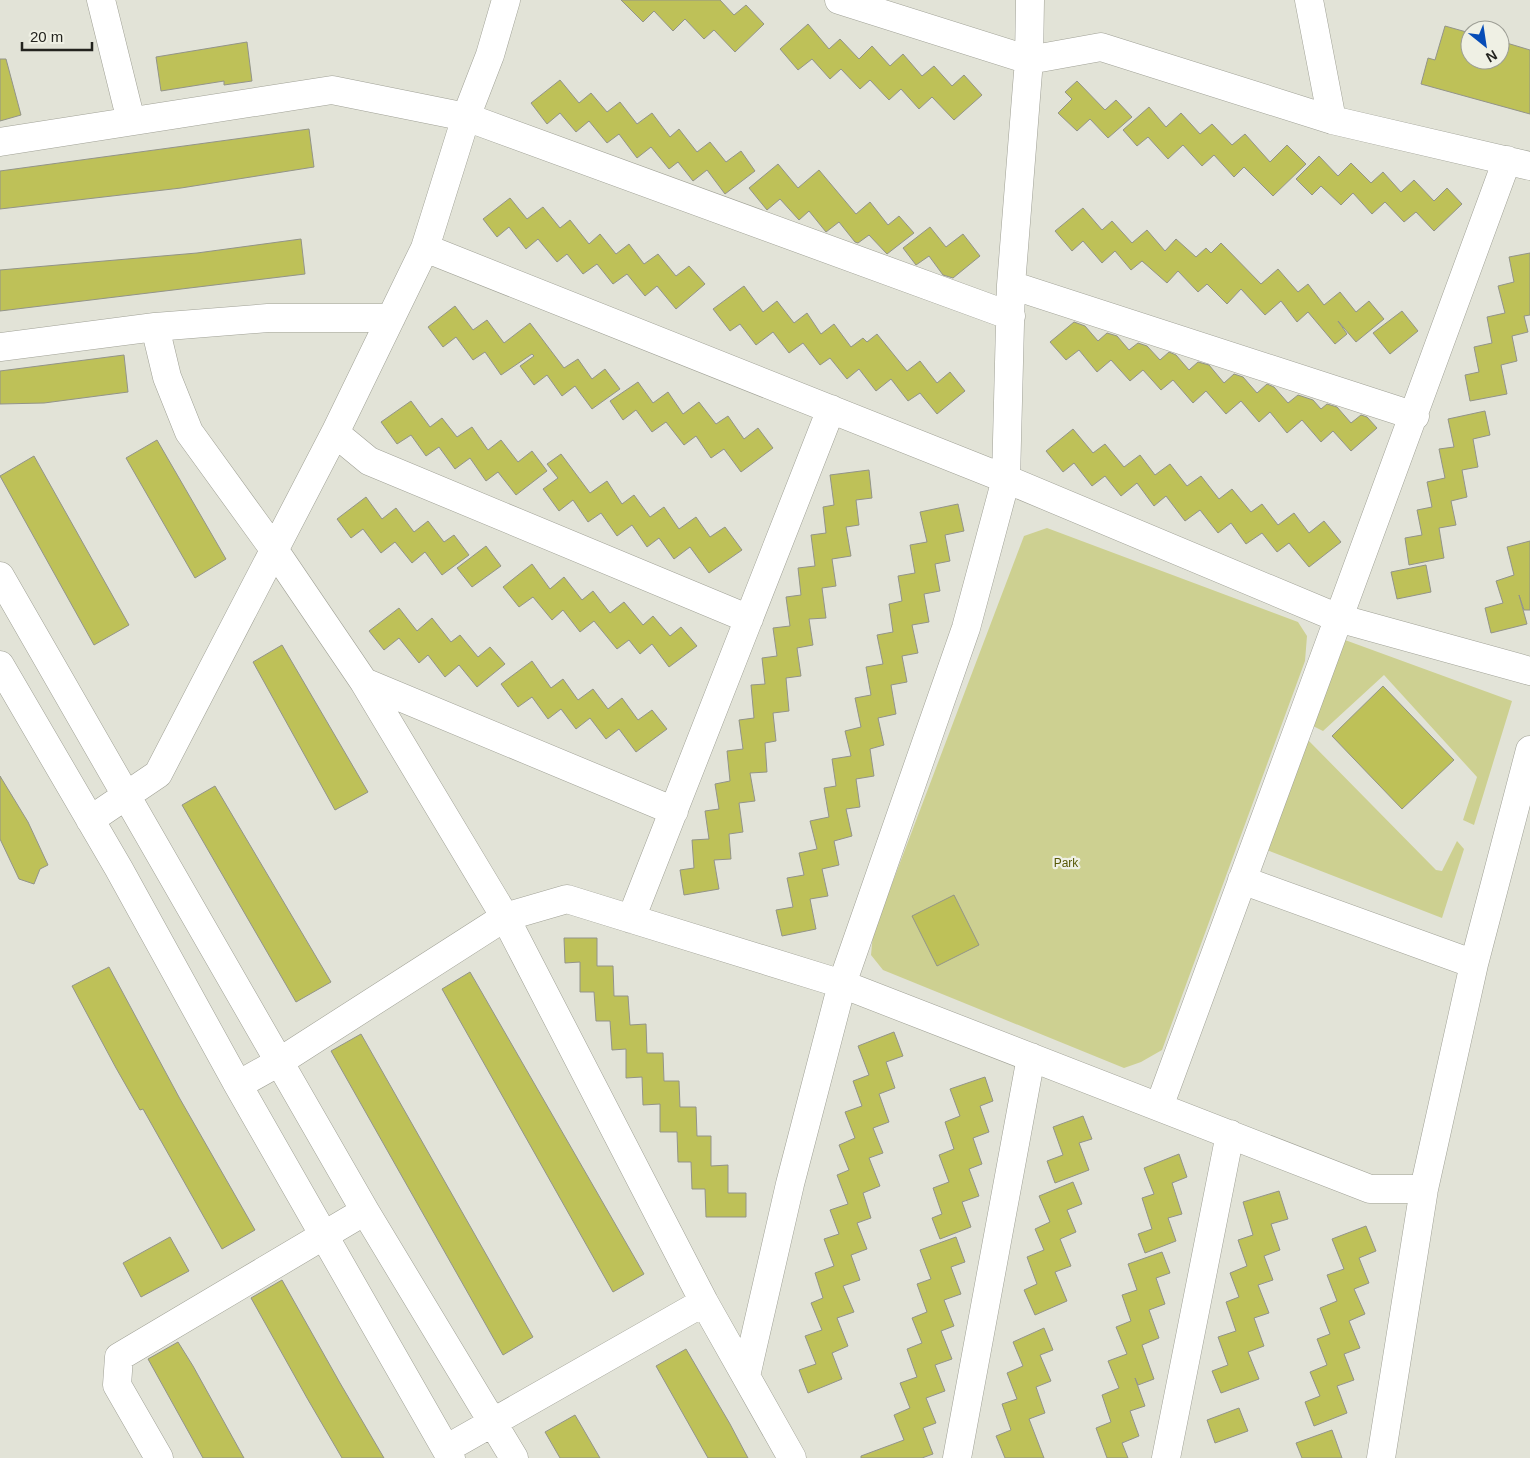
<svg xmlns="http://www.w3.org/2000/svg" width="1530" height="1458" font-family="Helvetica,sans-serif">
	<rect width="100%" height="100%" fill="#e2e3d7"/>
	<path fill="#cdd091" d="M1047,528L1298,622L1307,636L1305,661L1162,1050L1141,1062L1124,1068L883,970L871,955L873,934L1024,536Z
		M1345,640L1512,701L1474,825L1463,820L1477,777L1384,675L1323,731L1313,726Z
		M1308,740L1436,870L1442,871L1457,841L1464,849L1442,918L1267,850Z"/>
	<path fill="#bec158" stroke="#939489" d="M621,0H720L734,15L746,5L764,24L735,52L714,30L704,39L685,19L673,31L654,11L643,22Z
		M808,24L829,49L840,39L859,59L872,46L890,66L903,54L922,76L934,66L952,86L964,75L982,95L954,120L932,97L919,109L901,89L889,100L870,80L860,89L841,69L830,79L812,59L798,70L780,49Z
		M1445,26L1470,33V60H1500V41L1530,50V114L1421,84L1428,58L1435,60Z
		M247,42L252,81L224,85V81L161,91L156,57Z
		M0,59H6L21,115L0,121Z
		M560,80L579,103L591,93L607,112L620,102L637,124L652,113L670,137L679,129L697,152L710,142L726,162L741,151L755,171L725,194L707,170L693,181L678,162L669,169L651,147L637,158L619,134L607,143L589,121L576,132L560,113L547,124L531,103Z
		M1077,81L1105,110L1116,100L1132,117L1108,138L1090,119L1077,131L1058,113L1072,99L1065,92Z
		M1149,107L1166,127L1181,113L1200,134L1212,124L1232,145L1245,134L1270,162L1287,145L1306,164L1273,196L1244,167L1234,177L1214,155L1202,166L1183,145L1168,159L1148,137L1137,146L1123,130Z
		M309,129L314,167L181,188L0,209V171Z
		M1319,156L1338,176L1351,163L1371,183L1383,172L1401,192L1414,180L1434,201L1447,188L1462,204L1434,231L1416,212L1404,222L1385,202L1372,214L1353,193L1341,205L1321,186L1312,195L1296,179Z
		M778,164L798,188L819,170L856,214L870,202L888,225L899,216L914,233L887,254L869,235L858,243L855,242L839,222L826,232L809,211L799,220L780,199L767,210L749,188Z
		M510,198L527,219L543,207L560,228L570,220L589,244L600,234L616,254L629,244L644,264L658,254L676,276L689,266L705,284L676,309L657,286L645,296L627,274L613,284L597,264L583,274L567,254L557,262L538,239L526,249L509,227L497,237L483,219Z
		M1083,208L1102,230L1112,221L1132,243L1147,230L1165,251L1176,239L1196,257L1206,248L1211,253L1221,243L1261,284L1278,269L1298,292L1308,284L1324,305L1340,292L1356,312L1369,301L1384,319L1356,342L1338,321L1347,334L1335,344L1308,312L1297,322L1281,301L1265,315L1241,289L1227,304L1207,284L1198,292L1178,271L1167,283L1142,261L1131,270L1115,251L1102,263L1083,241L1072,251L1055,231Z
		M930,227L946,247L963,234L980,256L953,278L943,275L929,256L916,265L903,248Z
		M301,239L305,274L0,311V270L197,253Z
		M1530,253V315L1524,316L1528,332L1512,336L1517,361L1501,365L1507,394L1470,401L1465,375L1479,372L1474,347L1492,343L1487,317L1505,313L1498,286L1514,282L1509,257Z
		M744,286L763,312L777,301L794,323L807,313L821,334L834,324L851,347L863,338L867,342L877,334L907,371L920,361L937,383L950,372L965,391L937,414L920,393L908,401L891,379L876,391L859,369L847,379L830,358L820,365L803,343L789,353L773,332L756,345L740,324L730,331L713,309Z
		M455,306L473,330L487,320L504,343L530,323L564,368L578,359L592,379L605,369L620,389L592,409L575,386L562,396L547,375L534,385L520,366L534,356L532,354L501,375L485,352L473,360L456,337L443,347L428,327Z
		M1402,311L1418,331L1390,354L1373,333Z
		M1074,322L1085,326L1098,341L1107,333L1117,336L1129,350L1138,343L1147,346L1160,360L1169,352L1176,355L1189,370L1198,362L1209,365L1224,383L1234,374L1243,377L1257,393L1267,384L1274,387L1288,403L1298,395L1313,400L1321,409L1327,404L1337,407L1351,423L1361,415L1367,417L1377,428L1351,451L1333,431L1321,442L1302,420L1287,433L1270,412L1259,422L1241,401L1226,414L1206,391L1193,403L1173,380L1161,390L1143,370L1130,381L1111,360L1097,372L1079,350L1066,360L1050,342Z
		M124,355L128,392L44,403L0,404V371Z
		M638,382L653,403L668,392L683,414L699,402L716,424L728,416L744,439L758,428L773,448L741,472L724,449L711,458L696,436L684,445L666,422L652,432L636,410L623,420L610,401Z
		M411,401L430,427L442,418L457,437L472,427L488,450L501,440L518,462L532,451L547,471L516,495L498,472L486,481L470,458L455,469L439,447L426,456L411,435L397,444L381,422Z
		M1485,411L1490,435L1473,439L1478,467L1462,470L1467,497L1451,501L1456,525L1439,528L1444,558L1409,565L1405,538L1422,535L1417,510L1432,507L1427,482L1445,478L1439,449L1454,447L1448,419Z
		M1073,429L1093,453L1105,444L1124,467L1140,455L1155,475L1170,464L1187,486L1201,476L1219,499L1232,489L1251,512L1262,504L1278,525L1294,513L1309,533L1324,521L1341,542L1309,567L1289,543L1277,552L1262,533L1246,544L1231,523L1218,533L1200,510L1185,521L1166,496L1154,506L1137,483L1121,496L1105,476L1092,486L1074,463L1063,472L1046,451Z
		M157,440L226,559L195,578L126,458Z
		M561,454L590,493L607,481L622,504L634,495L650,517L664,507L679,529L696,517L710,537L725,527L742,550L709,573L690,547L674,559L659,538L647,547L632,525L617,536L601,513L588,522L573,500L559,511L543,489L558,478L547,464Z
		M34,456L129,625L94,645L0,476Z
		M869,470L872,498L856,500L859,525L846,527L851,556L832,559L836,586L822,588L826,618L809,619L813,645L797,648L801,676L786,678L789,711L773,713L776,741L765,743L767,772L750,773L755,801L739,803L743,832L729,834L731,859L714,860L719,889L684,895L680,870L694,868L692,840L709,839L705,811L719,809L715,784L730,781L727,751L743,749L739,720L754,718L751,685L765,684L762,658L777,656L773,628L790,626L786,597L801,595L798,568L815,566L811,535L826,533L823,507L834,505L830,475Z
		M366,497L382,519L396,508L414,532L428,521L444,542L454,535L469,555L442,575L425,552L412,563L395,542L381,553L363,529L351,538L337,519Z
		M958,504L964,531L945,535L950,561L935,564L940,591L924,594L929,622L912,625L918,653L902,656L907,682L891,685L896,714L878,718L884,745L870,749L874,776L856,779L860,807L846,809L852,836L834,841L839,865L822,869L828,896L810,899L816,929L782,936L776,910L793,907L787,878L804,875L799,853L817,849L810,821L829,817L824,788L836,786L832,759L851,756L845,731L861,727L855,698L871,695L866,667L883,664L877,635L893,632L889,604L902,601L898,576L915,573L910,545L927,542L920,512Z
		M1530,541V610H1524L1519,595L1527,624L1491,633L1485,608L1503,603L1496,581L1514,575L1507,547Z
		M486,546L501,566L472,587L457,568Z
		M532,564L550,589L564,577L582,600L593,591L610,613L624,602L643,625L653,616L670,636L681,627L697,646L669,667L652,644L640,654L629,640L617,649L594,621L580,632L563,610L552,620L533,597L519,607L503,587Z
		M1426,565L1431,592L1397,599L1391,572Z
		M399,608L417,631L432,618L451,642L460,635L478,657L490,647L505,664L477,687L459,665L445,677L428,655L419,663L399,638L384,650L369,631Z
		M282,645L368,792L335,810L253,662Z
		M532,661L551,688L563,679L578,700L593,689L608,709L622,698L638,720L652,710L667,729L636,752L619,729L606,739L590,718L576,729L561,709L548,719L532,697L518,707L501,684Z
		M1383,686L1454,760L1402,809L1332,736Z
		M0,776L28,822L48,865L40,869L34,884L19,879L0,839Z
		M215,786L331,982L296,1002L182,805Z
		M954,895L979,945L937,966L912,916Z
		M564,938H597V966H613L614,996H628L630,1025L646,1024L647,1053H663L664,1081H679L680,1107H696L697,1136H711V1166L728,1165V1193H746V1217H706L705,1189H692L691,1162H678L677,1132H660V1104L643,1105L642,1077L626,1078V1049L612,1050L610,1021H596L594,992H580V962L565,963Z
		M109,967L180,1099L255,1230L222,1249L143,1109L140,1110L116,1068L72,986Z
		M470,972L644,1274L613,1292L442,989Z
		M894,1032L903,1056L886,1062L895,1088L879,1094L889,1122L873,1128L883,1153L869,1158L880,1186L863,1193L871,1218L857,1223L867,1249L851,1255L860,1280L843,1286L854,1312L837,1318L848,1346L832,1353L842,1379L808,1393L799,1370L816,1364L805,1336L822,1330L811,1303L823,1298L815,1273L834,1266L824,1239L839,1234L830,1210L848,1204L837,1175L849,1170L839,1145L855,1138L845,1112L862,1106L853,1081L869,1075L858,1046Z
		M361,1034L533,1337L503,1355L331,1051Z
		M985,1077L993,1101L980,1106L989,1132L973,1138L982,1164L969,1169L979,1196L962,1202L971,1227L940,1239L932,1218L942,1214L933,1188L949,1182L939,1155L954,1149L945,1122L960,1116L950,1089Z
		M1083,1116L1092,1139L1079,1143L1089,1170L1055,1183L1047,1161L1063,1155L1053,1127Z
		M1179,1154L1187,1177L1172,1183L1182,1214L1168,1218L1176,1241L1145,1253L1138,1234L1152,1229L1142,1198L1154,1194L1144,1168Z
		M1073,1182L1082,1204L1067,1210L1076,1232L1060,1239L1071,1266L1055,1272L1067,1301L1035,1315L1024,1290L1037,1284L1027,1257L1044,1250L1035,1229L1050,1222L1039,1196Z
		M1279,1191L1288,1219L1271,1224L1280,1250L1264,1256L1273,1280L1258,1285L1269,1313L1254,1318L1264,1346L1248,1352L1259,1379L1221,1393L1212,1371L1228,1365L1218,1337L1236,1331L1226,1302L1239,1297L1230,1273L1247,1266L1238,1240L1253,1235L1243,1202Z
		M1366,1226L1376,1251L1359,1258L1369,1283L1354,1289L1365,1314L1349,1321L1360,1348L1344,1354L1354,1380L1337,1386L1347,1413L1314,1426L1305,1402L1320,1396L1310,1372L1327,1365L1317,1339L1330,1334L1320,1308L1337,1301L1327,1275L1344,1269L1332,1239Z
		M170,1237L189,1271L141,1297L123,1263Z
		M956,1237L965,1262L951,1267L961,1294L944,1300L954,1326L941,1331L952,1359L935,1365L945,1391L926,1398L936,1423L923,1428L933,1454L922,1458H861V1456L904,1440L894,1415L910,1408L900,1383L917,1377L907,1349L922,1343L912,1318L927,1312L917,1284L931,1279L920,1250Z
		M1162,1252L1170,1273L1156,1278L1165,1304L1149,1310L1159,1338L1142,1345L1154,1379L1138,1385L1135,1378L1145,1406L1130,1411L1139,1436L1122,1443L1128,1458H1107L1096,1428L1111,1422L1102,1395L1119,1388L1108,1361L1127,1354L1116,1327L1131,1321L1122,1295L1137,1290L1128,1264Z
		M282,1280L340,1383L384,1458H342L307,1398L251,1298Z
		M1044,1328L1053,1350L1040,1355L1051,1381L1036,1387L1045,1413L1029,1419L1044,1458H1005L996,1436L1011,1430L1002,1404L1017,1399L1007,1373L1023,1366L1013,1342Z
		M178,1342L193,1366L244,1458H203L148,1359Z
		M686,1349L730,1424L748,1458H708L656,1366Z
		M1239,1408L1248,1431L1215,1443L1207,1420Z
		M575,1415L582,1427L600,1458H560L545,1432Z
		M1332,1430L1342,1458H1302L1296,1443Z"/>
	<g fill="none" stroke-linecap="round" stroke-linejoin="round">
		<defs>
			<path id="minor" d="M101,0L131,121
				M839,0L1029,60L1101,47L1332,120L1530,166
				M1309,0L1332,120
				M0,142L332,90L466,117L1011,316
				M425,248L1006,479L1338,618L1530,671
				M1011,285L1415,416
				M155,327L167,377L189,432L273,548L364,682L505,917L704,1302L792,1458
				M0,347L155,327L268,318H391
				M335,433L369,461L749,619
				M0,576L365,1211L514,1458
				M0,665L119,869L238,1085L451,1458
				M364,682L674,811
				M90,820L158,774L335,433L425,248L466,117L490,55L506,0
				M1242,880L1474,964
				M631,919L831,409
				M238,1085L279,1062L505,917L567,899L842,984L1370,1189H1424
				M1159,1107C1275,791 1393,476 1507,160
				M746,1376L790,1184L842,984L966,628L1006,479L1011,285L1029,60L1030,0
				M446,1449L704,1302
				M159,1458L117,1385L119,1357L365,1211
				M957,1458L1031,1057
				M1166,1458L1230,1134
				M1381,1458L1424,1189L1474,964L1530,750"/>
		</defs>
		<use href="#minor" stroke="#a0a196" stroke-width="29"/>
		<use href="#minor" stroke="#fff" stroke-width="28"/>
	</g>
	<g text-anchor="middle" stroke-width="4.5" stroke-linejoin="round" paint-order="stroke">
		<g font-size="12" fill="#585907" stroke="#eff0e4">
			<text x="1066" y="867">Park</text>
		</g>
	</g>
	<g transform="translate(1485 45) rotate(150)"><circle r="24" fill="#eff0e4" stroke="#9d9e95"/>
	<path d="M0-4L9 19L0 12L-9 19Z" fill="#064cb7"/>
	<text y="-8" font-size="14" font-weight="bold" text-anchor="middle" fill="#23231e">N</text>
	</g>
	<path d="M22 42v8h70v-8" fill="none" stroke="#23231e" stroke-width="2.5"/>
	<text x="30" y="42" font-size="15" fill="#23231e" stroke="#eff0e4" stroke-width="4" paint-order="stroke">20 m</text>
</svg>
